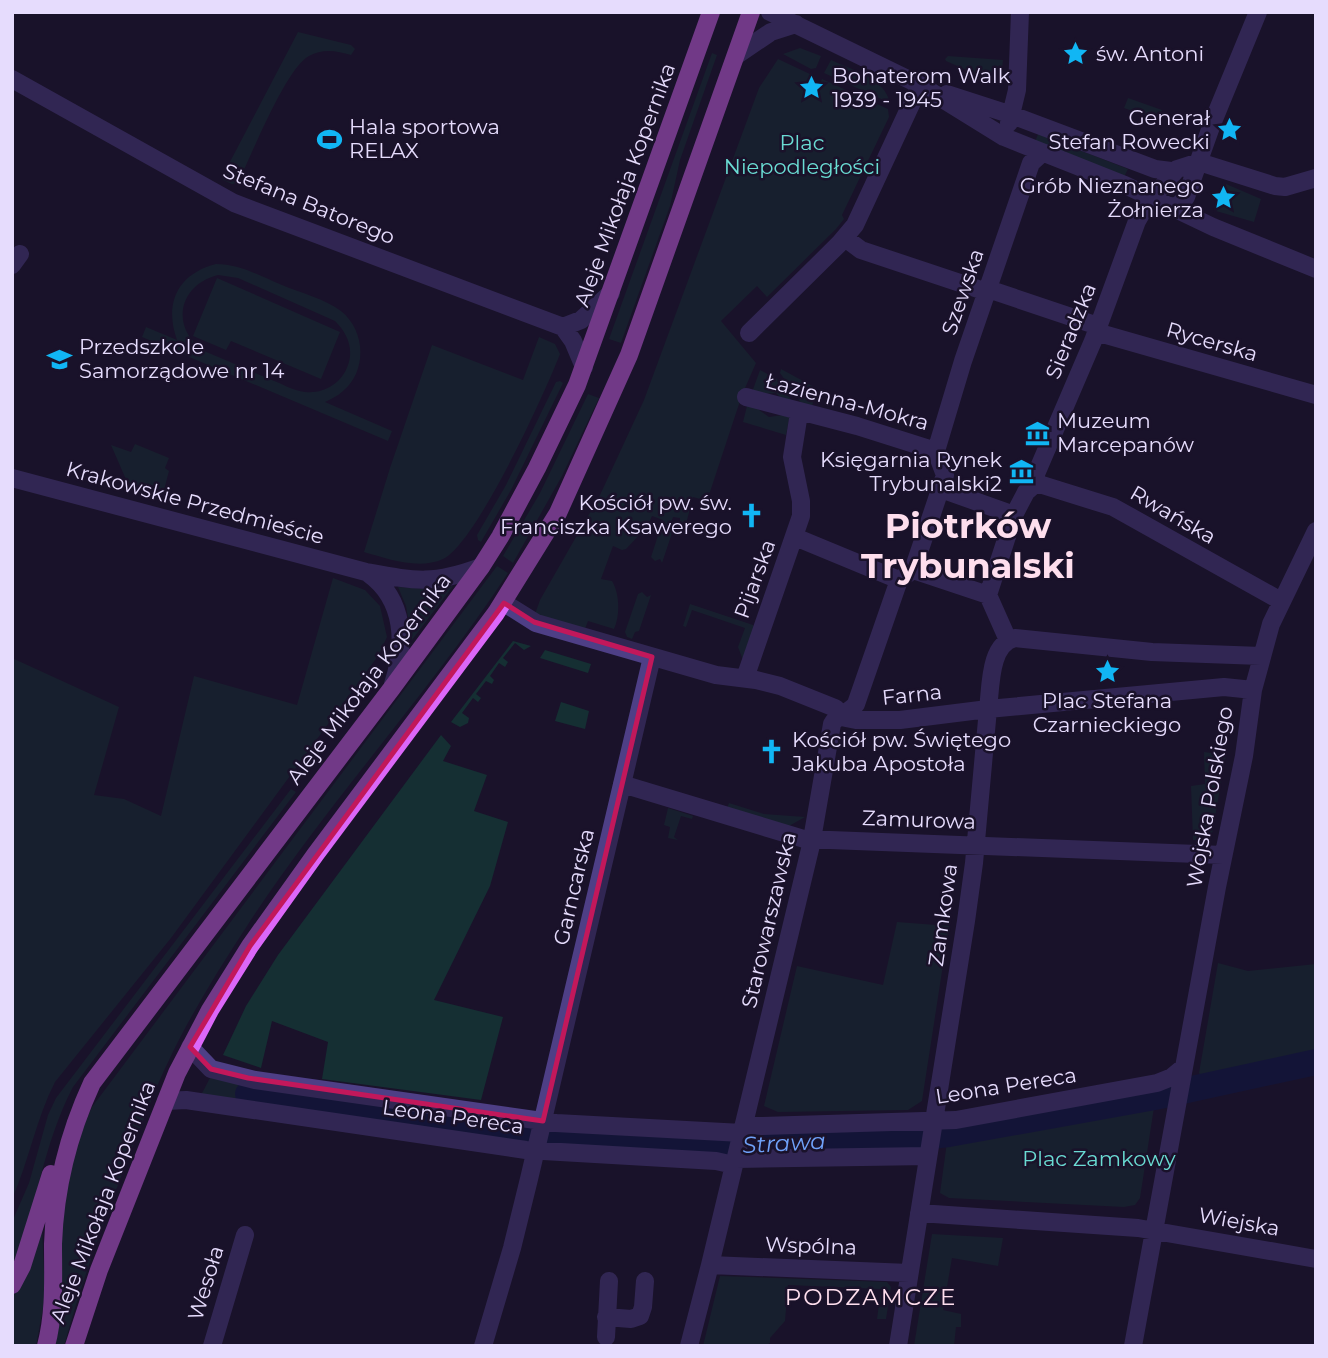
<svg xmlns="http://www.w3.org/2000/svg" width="1328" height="1358" font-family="Montserrat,sans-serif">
	<rect width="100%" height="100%" fill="#1a122a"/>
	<path fill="#152f33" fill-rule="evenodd" d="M298,32L351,45L355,49L351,55C337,51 323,48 309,56C286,68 251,156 238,183L232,184L223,180L222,177Z
		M800,48L821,56L816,68L811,69L783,54Z
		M712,53L717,55L680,160L670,206L621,343L609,339Z
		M948,56L1003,60L1001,79L999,82H994L946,61L945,59Z
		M778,59L812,75L806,90L815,93L822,79L888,109L889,117L842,215L844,219L836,229L767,297L757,286L721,321L756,363L742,395L707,501L693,497L686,524L680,522V518L673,517L671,523L674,527L662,563L660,559L655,561L651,557L663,520L652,516L647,527L626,549L622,550L613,546L601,579L612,581C620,594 620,616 614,629L588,621L585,629L535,614L540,600L600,495L644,400L759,88Z
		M831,60C852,70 885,78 890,103L824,73Z
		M1128,98L1162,110L1158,120L1124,108Z
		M1038,134L1128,169L1124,177L1035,142Z
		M1226,184L1261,199L1254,222L1216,211L1220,202L1226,203L1228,196L1222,193Z
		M216,264C240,264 260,276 282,285C301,293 325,299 341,311C366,331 367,371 343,391C338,396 331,399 325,402L392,431L388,441L142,337L146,327L177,340C164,304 177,274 216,264ZM218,275L238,278L335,321C347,333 354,348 348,365C342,383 324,394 305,392C293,391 281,383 269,379C248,370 226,360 204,351C170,328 178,285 218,275Z
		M217,278L340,332L321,379L231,341L226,350L193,336Z
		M539,337L555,344L560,354C545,393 476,544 443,559C419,570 388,559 364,552L390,468L432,345L523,380Z
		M781,369L816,388L812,407L801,403L780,373Z
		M760,370L777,379L793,403L784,401L776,393L751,395Z
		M560,381L563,383L511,490L481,542L478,540L477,535L506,485L556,382Z
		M588,394L599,398L562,476L513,563L503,556L540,493Z
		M748,402L769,417L790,414L786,435L743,422Z
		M135,444L169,458L165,468L169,471L163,494L131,491L111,445L131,452Z
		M497,566L508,573C428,695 327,803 247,926C219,969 192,1012 170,1058C156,1086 145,1117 133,1146C107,1212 83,1277 64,1346H55C65,1304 60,1274 61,1233C63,1194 75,1143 92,1107Z
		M333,578L365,590L380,606L387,637L378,656L171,938L55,1082C36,1119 29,1161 12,1199V658L119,707L94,795L124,799L161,816L194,676L297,705Z
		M453,586L412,640L406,606L398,587L428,589Z
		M642,592L647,597L651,595L639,631L635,632L632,639L627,637L625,632L638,594Z
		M690,604L753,625L754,627L743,660L738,647L745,628L692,610L686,627L683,626Z
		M513,641L531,646L524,650L515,643L503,658L508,662L505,667L499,663L490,676L494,680L492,684L486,681L476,694L481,698L478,702L473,698L462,713L469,718L468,723L460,727L451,722Z
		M545,650L591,664L588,673L540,658Z
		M561,702L589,711L585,729L555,721Z
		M441,735L451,746L443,761L487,775L474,811L508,822L490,886L434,1000L503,1017L481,1100L322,1079L328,1042L272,1021L261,1068L223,1055L246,1006L278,955Z
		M1204,752L1226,755L1212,834L1207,840H1193L1191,786L1205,784Z
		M291,789L296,792L73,1087C43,1144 36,1210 12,1270V1222L29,1183L48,1115L56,1098Z
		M729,803L764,814L805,817L789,826L727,808Z
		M668,808L693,816L692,819L681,816L674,837L678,840L668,838L670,827L664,825Z
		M897,922L949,926L922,1101L908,1110L778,1112L764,1106L797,966L883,985Z
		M1218,963L1248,971L1316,964V1058L1207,1083L1199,1073Z
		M211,1076L527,1123L526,1129L492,1122L250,1088L247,1099L485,1133L524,1141L200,1097Z
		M1155,1101L1140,1198L1135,1205L1124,1207L949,1198L940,1193L947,1142Z
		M916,1127V1131L754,1138L756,1130Z
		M42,1225L45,1297L36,1346H12V1295L20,1287Z
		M932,1234L1003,1238L998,1266L952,1258L943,1310L961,1314V1327H956L954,1346H914Z
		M720,1276L887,1282L891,1287L886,1319H877L881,1289L788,1285L785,1321L770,1338V1343L765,1346H703Z"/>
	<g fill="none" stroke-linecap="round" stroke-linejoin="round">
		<path stroke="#0d1847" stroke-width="26" d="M248,1094L557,1137L708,1146L914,1138L949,1134L1155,1097L1316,1062"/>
		<path stroke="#4e3f86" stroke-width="18" d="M770,12L920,85L1004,137L1125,185L1213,227L1316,269
			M737,55L771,32L796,24
			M12,79L234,203L563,327L573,341L584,367
			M947,94L1012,115L1155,169L1171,171L1199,162L1275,186L1285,187L1316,178
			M1009,123L1017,90L1020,12
			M1172,207L1179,205L1186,197L1212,124L1258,12
			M845,238L861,250L987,292
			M12,265L20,254
			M988,289L1098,326
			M563,327L581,320L611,293
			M1096,332L1316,395
			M749,333L839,244L855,225L920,85
			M746,397L857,426L936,451
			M936,451L963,361L1031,163L1042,153
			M12,478L366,572C415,581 433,585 481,567
			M1036,483V474L1093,341L1137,221L1145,207L1177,169
			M1036,483L1113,507L1281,601
			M941,489L1014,515L1026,492L1036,483
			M795,537L899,580
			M913,570L988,595
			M369,574C405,600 406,645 393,684
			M899,580L913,570L945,475L936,451
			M504,603L536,623L716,675L756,680L780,686L835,708L846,718L856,720H900L988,709L974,863L966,921L898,1346
			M1008,640L988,595L1014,515
			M745,678L801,516V501L792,457L799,413
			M1253,690L1224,687L988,709C991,687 989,644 1015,638L1152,652L1261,656
			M622,784L804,839L1223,855
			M190,1047L211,1069L255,1080L556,1123L742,1133
			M166,1101L186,1100L526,1150L716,1161L734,1165
			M744,1124L762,1126L956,1120L1157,1083L1172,1077L1184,1067
			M736,1159L928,1156
			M919,1213L1138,1228L1316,1259
			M710,1265L909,1273
			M606,1317L631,1319L640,1316L643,1307L645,1281
			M606,1337L609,1281
			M212,1346L245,1235
			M483,1346L512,1248L529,1179L652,657
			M689,1346L710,1265L811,845L832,724C838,713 849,714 856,704L899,580
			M1133,1346L1217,887L1244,756L1253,690L1271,624L1316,531"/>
		<path stroke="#db68f8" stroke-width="18" d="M12,1285L22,1266L51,1174
			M46,1346C55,1312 53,1278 53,1244C55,1186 68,1135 92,1083L392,688L481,567L500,537L537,468L577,385L711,12
			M74,1346L99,1270L177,1073L210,1010L250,946L315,855L496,613L558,513L629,355L751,12"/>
	</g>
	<path d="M0 0H1328V1358H0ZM504,603L534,622L652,657L543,1121L248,1078L211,1069L190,1047L250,946Z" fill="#1a122a" fill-opacity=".55" fill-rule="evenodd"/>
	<path fill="none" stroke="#c2185b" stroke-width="5" stroke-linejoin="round" d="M504,603L534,622L652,657L543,1121L248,1078L211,1069L190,1047L250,946Z"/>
	<defs>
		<symbol id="sight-bare" viewBox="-9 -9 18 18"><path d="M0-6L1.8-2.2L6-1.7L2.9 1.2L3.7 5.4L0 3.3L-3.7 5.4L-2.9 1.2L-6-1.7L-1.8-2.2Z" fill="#11b6f4" stroke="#1a122a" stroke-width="2.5" paint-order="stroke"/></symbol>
		<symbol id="stadium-bare" viewBox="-9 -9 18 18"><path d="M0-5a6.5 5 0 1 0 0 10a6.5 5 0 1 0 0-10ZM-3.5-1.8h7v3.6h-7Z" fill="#11b6f4" stroke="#1a122a" stroke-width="2.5" paint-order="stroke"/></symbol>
		<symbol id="school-bare" viewBox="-9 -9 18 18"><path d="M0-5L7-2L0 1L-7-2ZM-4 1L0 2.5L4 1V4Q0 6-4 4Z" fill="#11b6f4" stroke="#1a122a" stroke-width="2.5" paint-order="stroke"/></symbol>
		<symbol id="museum-bare" viewBox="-9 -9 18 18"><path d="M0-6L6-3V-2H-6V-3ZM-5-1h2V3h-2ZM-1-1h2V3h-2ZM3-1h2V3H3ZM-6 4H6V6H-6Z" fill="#11b6f4" stroke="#1a122a" stroke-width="2.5" paint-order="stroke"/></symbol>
		<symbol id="church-bare" viewBox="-9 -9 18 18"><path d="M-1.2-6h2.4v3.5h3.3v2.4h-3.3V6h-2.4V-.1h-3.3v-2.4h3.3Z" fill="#11b6f4" stroke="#1a122a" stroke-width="2.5" paint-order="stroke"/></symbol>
	</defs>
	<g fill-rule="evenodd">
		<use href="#sight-bare" x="1058" y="36" width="35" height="35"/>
		<use href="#sight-bare" x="794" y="70" width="35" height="35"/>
		<use href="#sight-bare" x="1212" y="112" width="35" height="35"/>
		<use href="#stadium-bare" x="312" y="122" width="35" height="35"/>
		<use href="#sight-bare" x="1206" y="180" width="35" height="35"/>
		<use href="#school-bare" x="42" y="342" width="35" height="35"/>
		<use href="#museum-bare" x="1020" y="416" width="35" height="35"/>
		<use href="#museum-bare" x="1004" y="454" width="35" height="35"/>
		<use href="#church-bare" x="734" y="498" width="35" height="35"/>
		<use href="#sight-bare" x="1090" y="654" width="35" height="35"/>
		<use href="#church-bare" x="754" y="734" width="35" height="35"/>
	</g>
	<g text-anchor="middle" stroke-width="5" stroke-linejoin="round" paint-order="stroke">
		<g font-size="21" fill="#e6dcfd" stroke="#1a122a" text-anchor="start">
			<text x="1096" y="61">św. Antoni</text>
			<text x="832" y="83">Bohaterom Walk<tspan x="832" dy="24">1939 - 1945</tspan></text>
			<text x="1210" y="125" text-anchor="end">Generał<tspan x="1210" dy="24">Stefan Rowecki</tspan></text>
			<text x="349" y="134">Hala sportowa<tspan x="349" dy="24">RELAX</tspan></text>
			<text x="1204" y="193" text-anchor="end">Grób Nieznanego<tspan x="1204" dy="24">Żołnierza</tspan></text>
			<text x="79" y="354">Przedszkole<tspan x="79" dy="24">Samorządowe nr 14</tspan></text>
			<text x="1057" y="428">Muzeum<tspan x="1057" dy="24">Marcepanów</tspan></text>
			<text x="1002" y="467" text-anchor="end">Księgarnia Rynek<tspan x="1002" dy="24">Trybunalski2</tspan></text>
			<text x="732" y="510" text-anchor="end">Kościół pw. św.<tspan x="732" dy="24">Franciszka Ksawerego</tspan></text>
			<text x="1107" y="708" text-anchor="middle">Plac Stefana<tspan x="1107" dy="24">Czarnieckiego</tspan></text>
			<text x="792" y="747">Kościół pw. Świętego<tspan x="792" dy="24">Jakuba Apostoła</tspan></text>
		</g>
		<g font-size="21" fill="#6adcd3" stroke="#1a122a">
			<text x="802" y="150">Plac<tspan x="802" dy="24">Niepodległości</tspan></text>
			<text x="1099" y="1166">Plac Zamkowy</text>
		</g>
		<g font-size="21" fill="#e6dcfd" stroke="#1a122a">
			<text transform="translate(625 185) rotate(-70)" y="7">Aleje Mikołaja Kopernika</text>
			<text transform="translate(309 204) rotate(22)" y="7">Stefana Batorego</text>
			<text transform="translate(963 292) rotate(-71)" y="7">Szewska</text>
			<text transform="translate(1071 331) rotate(-68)" y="7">Sieradzka</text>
			<text transform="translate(1212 342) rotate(16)" y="7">Rycerska</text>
			<text transform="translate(847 402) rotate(15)" y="7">Łazienna-Mokra</text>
			<text transform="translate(195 503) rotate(15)" y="7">Krakowskie Przedmieście</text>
			<text transform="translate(1173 515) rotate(30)" y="7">Rwańska</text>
			<text transform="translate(755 579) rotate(-70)" y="7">Pijarska</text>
			<text transform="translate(369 679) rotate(-53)" y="7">Aleje Mikołaja Kopernika</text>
			<text transform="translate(912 695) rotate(-6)" y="7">Farna</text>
			<text transform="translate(1210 797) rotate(-80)" y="7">Wojska Polskiego</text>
			<text transform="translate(919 820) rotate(2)" y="7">Zamurowa</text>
			<text transform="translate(574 887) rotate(-77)" y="7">Garncarska</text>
			<text transform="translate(943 915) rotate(-82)" y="7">Zamkowa</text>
			<text transform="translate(769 920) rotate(-77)" y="7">Starowarszawska</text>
			<text transform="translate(1006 1086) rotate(-9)" y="7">Leona Pereca</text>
			<text transform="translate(453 1117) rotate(8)" y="7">Leona Pereca</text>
			<text transform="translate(103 1202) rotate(-69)" y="7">Aleje Mikołaja Kopernika</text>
			<text transform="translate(1239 1222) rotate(10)" y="7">Wiejska</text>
			<text transform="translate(811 1246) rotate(2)" y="7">Wspólna</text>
			<text transform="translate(206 1283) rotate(-73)" y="7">Wesoła</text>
		</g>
		<g font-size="23" font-style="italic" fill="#6fa1f9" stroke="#1a122a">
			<text transform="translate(784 1143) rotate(-3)" y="8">Strawa</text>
		</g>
		<g font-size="23" letter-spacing="2" fill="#fedeed" stroke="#1a122a">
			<text x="871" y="1305">PODZAMCZE</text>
		</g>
		<g font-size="35" font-weight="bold" fill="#fedeed" stroke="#1a122a">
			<text x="968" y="538">Piotrków<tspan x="968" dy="40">Trybunalski</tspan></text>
		</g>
	</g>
	<rect width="1328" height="1358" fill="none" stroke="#e6dcfd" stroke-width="28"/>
</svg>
